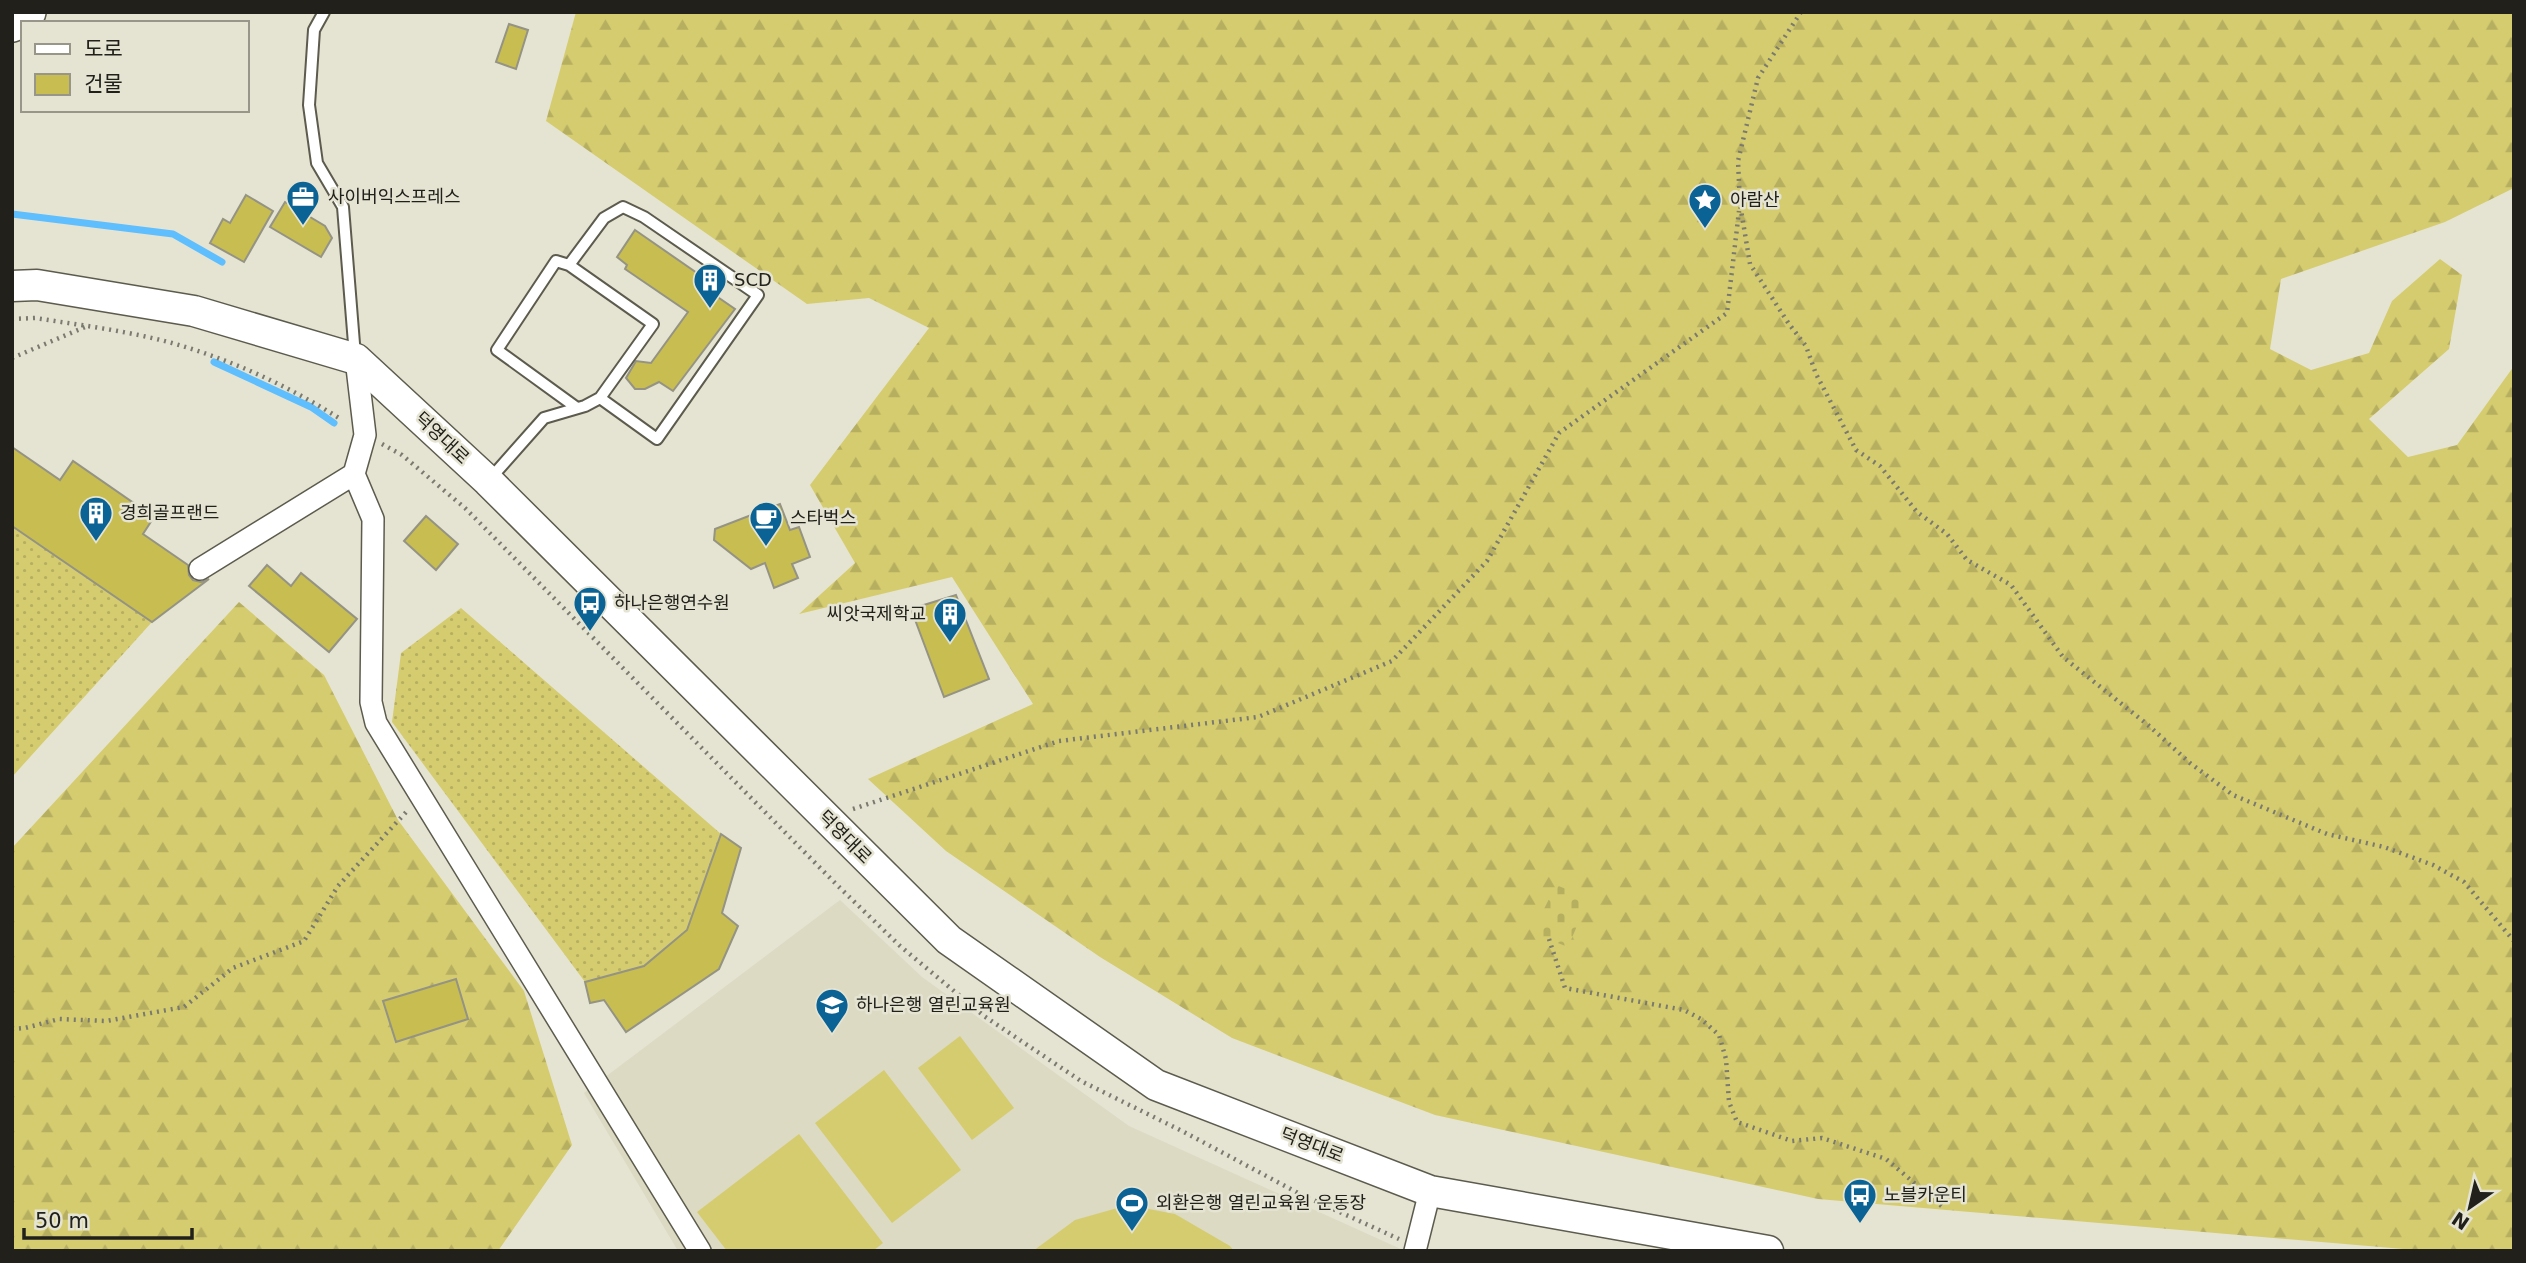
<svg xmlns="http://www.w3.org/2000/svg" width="2526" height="1263" font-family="'DejaVu Sans','Noto Sans KR',sans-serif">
	<defs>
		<pattern id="grass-dots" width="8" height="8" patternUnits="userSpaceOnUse" patternTransform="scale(1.75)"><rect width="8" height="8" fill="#d5cc70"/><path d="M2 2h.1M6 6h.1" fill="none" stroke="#b7af60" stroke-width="1.8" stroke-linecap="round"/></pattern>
		<pattern id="forest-firs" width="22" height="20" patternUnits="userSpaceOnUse" patternTransform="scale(1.75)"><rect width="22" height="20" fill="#d5cc70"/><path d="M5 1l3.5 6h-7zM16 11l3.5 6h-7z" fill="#b7af60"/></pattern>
		<pattern id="cemetery-stones" width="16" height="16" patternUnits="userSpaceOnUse" patternTransform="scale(1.75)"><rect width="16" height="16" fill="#d5cc70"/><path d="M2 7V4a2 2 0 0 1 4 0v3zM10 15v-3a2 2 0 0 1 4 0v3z" fill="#b7af60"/></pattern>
	</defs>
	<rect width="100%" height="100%" fill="#e5e4d3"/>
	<path fill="#dcdac2" d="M840,900L922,977L1129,1126L1403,1250L1412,1251H678L584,1093Z"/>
	<path fill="url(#grass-dots)" d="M12,526L152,622L12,777Z
		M461,608L721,834L687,930L644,966L585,982L392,722L401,653Z"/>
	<path fill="url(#forest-firs)" d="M576,12H2514V188L2445,222L2281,279L2270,349L2311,370L2369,353L2392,301L2440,259L2462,275L2449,349L2369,419L2408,457L2457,445L2514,366V1251H2427L1818,1199L1435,1115L1232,1038L1100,957L946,851L868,779L1033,704L952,577L799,614L855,563L810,485L929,328L869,298L807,304L546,121Z
		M239,602L324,675L398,820L524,991L572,1145L498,1251H12V848Z"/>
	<path fill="url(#cemetery-stones)" d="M1556,885L1589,898L1568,947L1532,933Z"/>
	<path fill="#d5cc70" d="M960,1036L1014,1108L972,1140L918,1068Z
		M884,1070L961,1170L892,1223L815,1123Z
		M799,1134L883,1243L873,1251H727L697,1212Z
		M1128,1205L1175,1214L1230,1246L1234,1251H1033L1075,1220Z"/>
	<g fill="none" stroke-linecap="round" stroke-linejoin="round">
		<path stroke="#5fbefe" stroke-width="7" d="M12,214L173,234L222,262
			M214,362L311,407L334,423"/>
	</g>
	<path fill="#c7bd51" stroke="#949384" stroke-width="2" d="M509,24L528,30L516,69L496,62Z
		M246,195L273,211L244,262L210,243L223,219L230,223Z
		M285,202L325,226L332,238L321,257L270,227Z
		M635,230L710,282L706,289L735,309L673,391L659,382L645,389H635L626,378L636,361L651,363L688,312L625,269L627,265L617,257Z
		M12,447L60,480L73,461L154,517L143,534L188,565L189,575L193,580L201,582L209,579L152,622L12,526Z
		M780,504L790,530L799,527L810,557L792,564L798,578L774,588L765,563L751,569L714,540L715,529Z
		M426,516L458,544L436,570L404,541Z
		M267,565L291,586L301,573L357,619L329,652L249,586Z
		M956,595L989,679L944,697L911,609Z
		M721,834L741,848L722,913L738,926L719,969L626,1032L604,1000L590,1003L585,982L644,966L687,930Z
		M456,979L468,1019L396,1042L383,1001Z"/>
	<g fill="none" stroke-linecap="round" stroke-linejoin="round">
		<defs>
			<path id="service" d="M324,12L314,30L309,105L317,163L343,207L355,356
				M569,265L604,218L623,207L644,217L758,295L657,439L600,398
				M490,479L544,418L585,406L600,398L653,324L569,265L556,261L497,350L577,408"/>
			<path id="minor" d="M356,359L365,435L354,474L373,519L371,702L376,723L700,1251
				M200,569L354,474
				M1415,1251L1430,1191"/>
			<path id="secondary" d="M12,286L37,285L194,311L356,359L488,481L949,940L1156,1085L1430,1191L1768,1251"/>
			<path id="trunk" d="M12,23L27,12"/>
		</defs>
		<use href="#service" stroke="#5c5b4d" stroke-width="14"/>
		<use href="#minor" stroke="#5c5b4d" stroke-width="24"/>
		<use href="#secondary" stroke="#5c5b4d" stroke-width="33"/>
		<use href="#trunk" stroke="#5c5b4d" stroke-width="40"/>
		<path stroke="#7b7a6f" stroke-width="4.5" stroke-dasharray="2 5" stroke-linecap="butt" d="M1801,12L1758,78L1738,161L1740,204L1750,264L1789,324L1806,346L1816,374L1856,450L1880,466L1917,512L1947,534L1967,560L2011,585L2063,657L2148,725L2190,763L2233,795L2327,834L2384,847L2433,865L2464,882L2514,941
			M12,319L35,318C80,325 128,331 172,343C232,360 289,386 342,420
			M12,358L85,327
			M382,444L402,455L465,508L836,884L900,946L984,1016L1081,1081L1184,1132L1300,1194L1399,1239
			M853,809L1059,741L1258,717L1392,661L1487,561L1559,433L1727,313L1739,211
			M1549,939L1565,988L1684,1010L1701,1019L1719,1035L1726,1059L1729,1102L1737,1122L1792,1141L1822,1138L1886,1159L1945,1209
			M12,1029L25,1028L59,1019L106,1021L184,1007L233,968L304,941L338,886L408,810"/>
		<use href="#service" stroke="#fff" stroke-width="10"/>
		<use href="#minor" stroke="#fff" stroke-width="21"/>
		<use href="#secondary" stroke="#fff" stroke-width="30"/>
		<use href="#trunk" stroke="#fff" stroke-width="37"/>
	</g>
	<defs>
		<symbol id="office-pin" viewBox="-11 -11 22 30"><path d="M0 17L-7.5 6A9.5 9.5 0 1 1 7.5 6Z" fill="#0a6394" stroke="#e5e4d3"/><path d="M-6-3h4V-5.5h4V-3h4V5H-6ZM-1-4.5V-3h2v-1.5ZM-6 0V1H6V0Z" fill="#fff"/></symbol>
		<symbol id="sight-pin" viewBox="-11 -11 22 30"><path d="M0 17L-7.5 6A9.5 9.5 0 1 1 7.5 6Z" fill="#0a6394" stroke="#e5e4d3"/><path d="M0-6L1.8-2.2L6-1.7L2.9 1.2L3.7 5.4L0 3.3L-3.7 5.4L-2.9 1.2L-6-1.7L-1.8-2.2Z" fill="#fff"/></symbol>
		<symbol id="building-pin" viewBox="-11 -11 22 30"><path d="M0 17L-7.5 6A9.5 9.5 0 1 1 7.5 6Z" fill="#0a6394" stroke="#e5e4d3"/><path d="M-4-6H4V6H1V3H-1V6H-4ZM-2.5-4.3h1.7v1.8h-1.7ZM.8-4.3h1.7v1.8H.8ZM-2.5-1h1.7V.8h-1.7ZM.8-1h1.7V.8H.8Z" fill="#fff"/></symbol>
		<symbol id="cafe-pin" viewBox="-11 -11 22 30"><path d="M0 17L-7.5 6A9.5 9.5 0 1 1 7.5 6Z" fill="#0a6394" stroke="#e5e4d3"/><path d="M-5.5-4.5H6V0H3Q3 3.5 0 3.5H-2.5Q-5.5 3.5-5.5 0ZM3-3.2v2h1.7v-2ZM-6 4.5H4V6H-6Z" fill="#fff"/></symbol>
		<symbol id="bus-pin" viewBox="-11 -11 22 30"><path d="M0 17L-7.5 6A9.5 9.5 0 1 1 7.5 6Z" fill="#0a6394" stroke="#e5e4d3"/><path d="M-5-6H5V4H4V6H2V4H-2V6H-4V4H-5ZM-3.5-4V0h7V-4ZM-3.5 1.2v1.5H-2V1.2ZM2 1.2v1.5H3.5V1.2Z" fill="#fff"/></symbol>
		<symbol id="school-pin" viewBox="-11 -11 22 30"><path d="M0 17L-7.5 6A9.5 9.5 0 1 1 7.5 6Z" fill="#0a6394" stroke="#e5e4d3"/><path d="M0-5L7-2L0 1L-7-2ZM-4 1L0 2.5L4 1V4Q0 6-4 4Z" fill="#fff"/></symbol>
		<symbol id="stadium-pin" viewBox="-11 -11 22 30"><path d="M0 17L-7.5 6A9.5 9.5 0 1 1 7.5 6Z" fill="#0a6394" stroke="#e5e4d3"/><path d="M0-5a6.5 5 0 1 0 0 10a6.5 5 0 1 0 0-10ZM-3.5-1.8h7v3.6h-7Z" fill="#fff"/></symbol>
	</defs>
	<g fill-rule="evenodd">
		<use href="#office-pin" x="284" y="178" width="38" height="52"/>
		<use href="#sight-pin" x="1686" y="181" width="38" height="52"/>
		<use href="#building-pin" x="691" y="261" width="38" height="52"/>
		<use href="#building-pin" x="77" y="494" width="38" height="52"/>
		<use href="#cafe-pin" x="747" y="499" width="38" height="52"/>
		<use href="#bus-pin" x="571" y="584" width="38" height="52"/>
		<use href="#building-pin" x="931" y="595" width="38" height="52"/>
		<use href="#school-pin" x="813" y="986" width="38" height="52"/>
		<use href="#bus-pin" x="1841" y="1176" width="38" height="52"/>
		<use href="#stadium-pin" x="1113" y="1184" width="38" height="52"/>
	</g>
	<g text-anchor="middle" stroke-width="5" stroke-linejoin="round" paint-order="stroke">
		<g font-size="18" fill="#21201a" stroke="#e5e4d3" text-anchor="start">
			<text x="328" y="203">사이버익스프레스</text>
			<text x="1730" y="206">아람산</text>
			<text x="734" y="286">SCD</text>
			<text x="120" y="519">경희골프랜드</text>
			<text x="790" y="524">스타벅스</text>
			<text x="614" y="609">하나은행연수원</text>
			<text x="926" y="620" text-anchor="end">씨앗국제학교</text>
			<text x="856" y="1011">하나은행 열린교육원</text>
			<text x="1884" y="1201">노블카운티</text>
			<text x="1156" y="1209">외환은행 열린교육원 운동장</text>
		</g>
		<g font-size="18" fill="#21201a" stroke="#e5e4d3">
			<text transform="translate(442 438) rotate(43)" y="6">덕영대로</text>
			<text transform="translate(845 837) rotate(45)" y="6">덕영대로</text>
			<text transform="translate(1312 1145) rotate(21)" y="6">덕영대로</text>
		</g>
	</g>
	<rect width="2526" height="1263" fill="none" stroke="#21201a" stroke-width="28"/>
	<rect x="21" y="21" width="228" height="91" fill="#e5e4d3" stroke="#979689" stroke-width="2"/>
	<rect x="35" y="44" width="35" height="10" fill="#ffffff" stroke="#979689" stroke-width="2"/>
	<text x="84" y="56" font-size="21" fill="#21201a">도로</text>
	<rect x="35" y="74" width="35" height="21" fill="#c7bd51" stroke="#979689" stroke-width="2"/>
	<text x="84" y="91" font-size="21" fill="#21201a">건물</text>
	<g transform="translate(2470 1207) rotate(214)" stroke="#e5e4d3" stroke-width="5" paint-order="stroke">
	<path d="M0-5L12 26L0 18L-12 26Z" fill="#21201a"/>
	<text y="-10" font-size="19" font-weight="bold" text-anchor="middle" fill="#21201a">N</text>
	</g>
	<path d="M24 1228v10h168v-10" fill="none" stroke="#21201a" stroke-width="3.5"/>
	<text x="35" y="1228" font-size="21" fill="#21201a" stroke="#e5e4d3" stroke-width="5" paint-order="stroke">50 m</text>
</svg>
